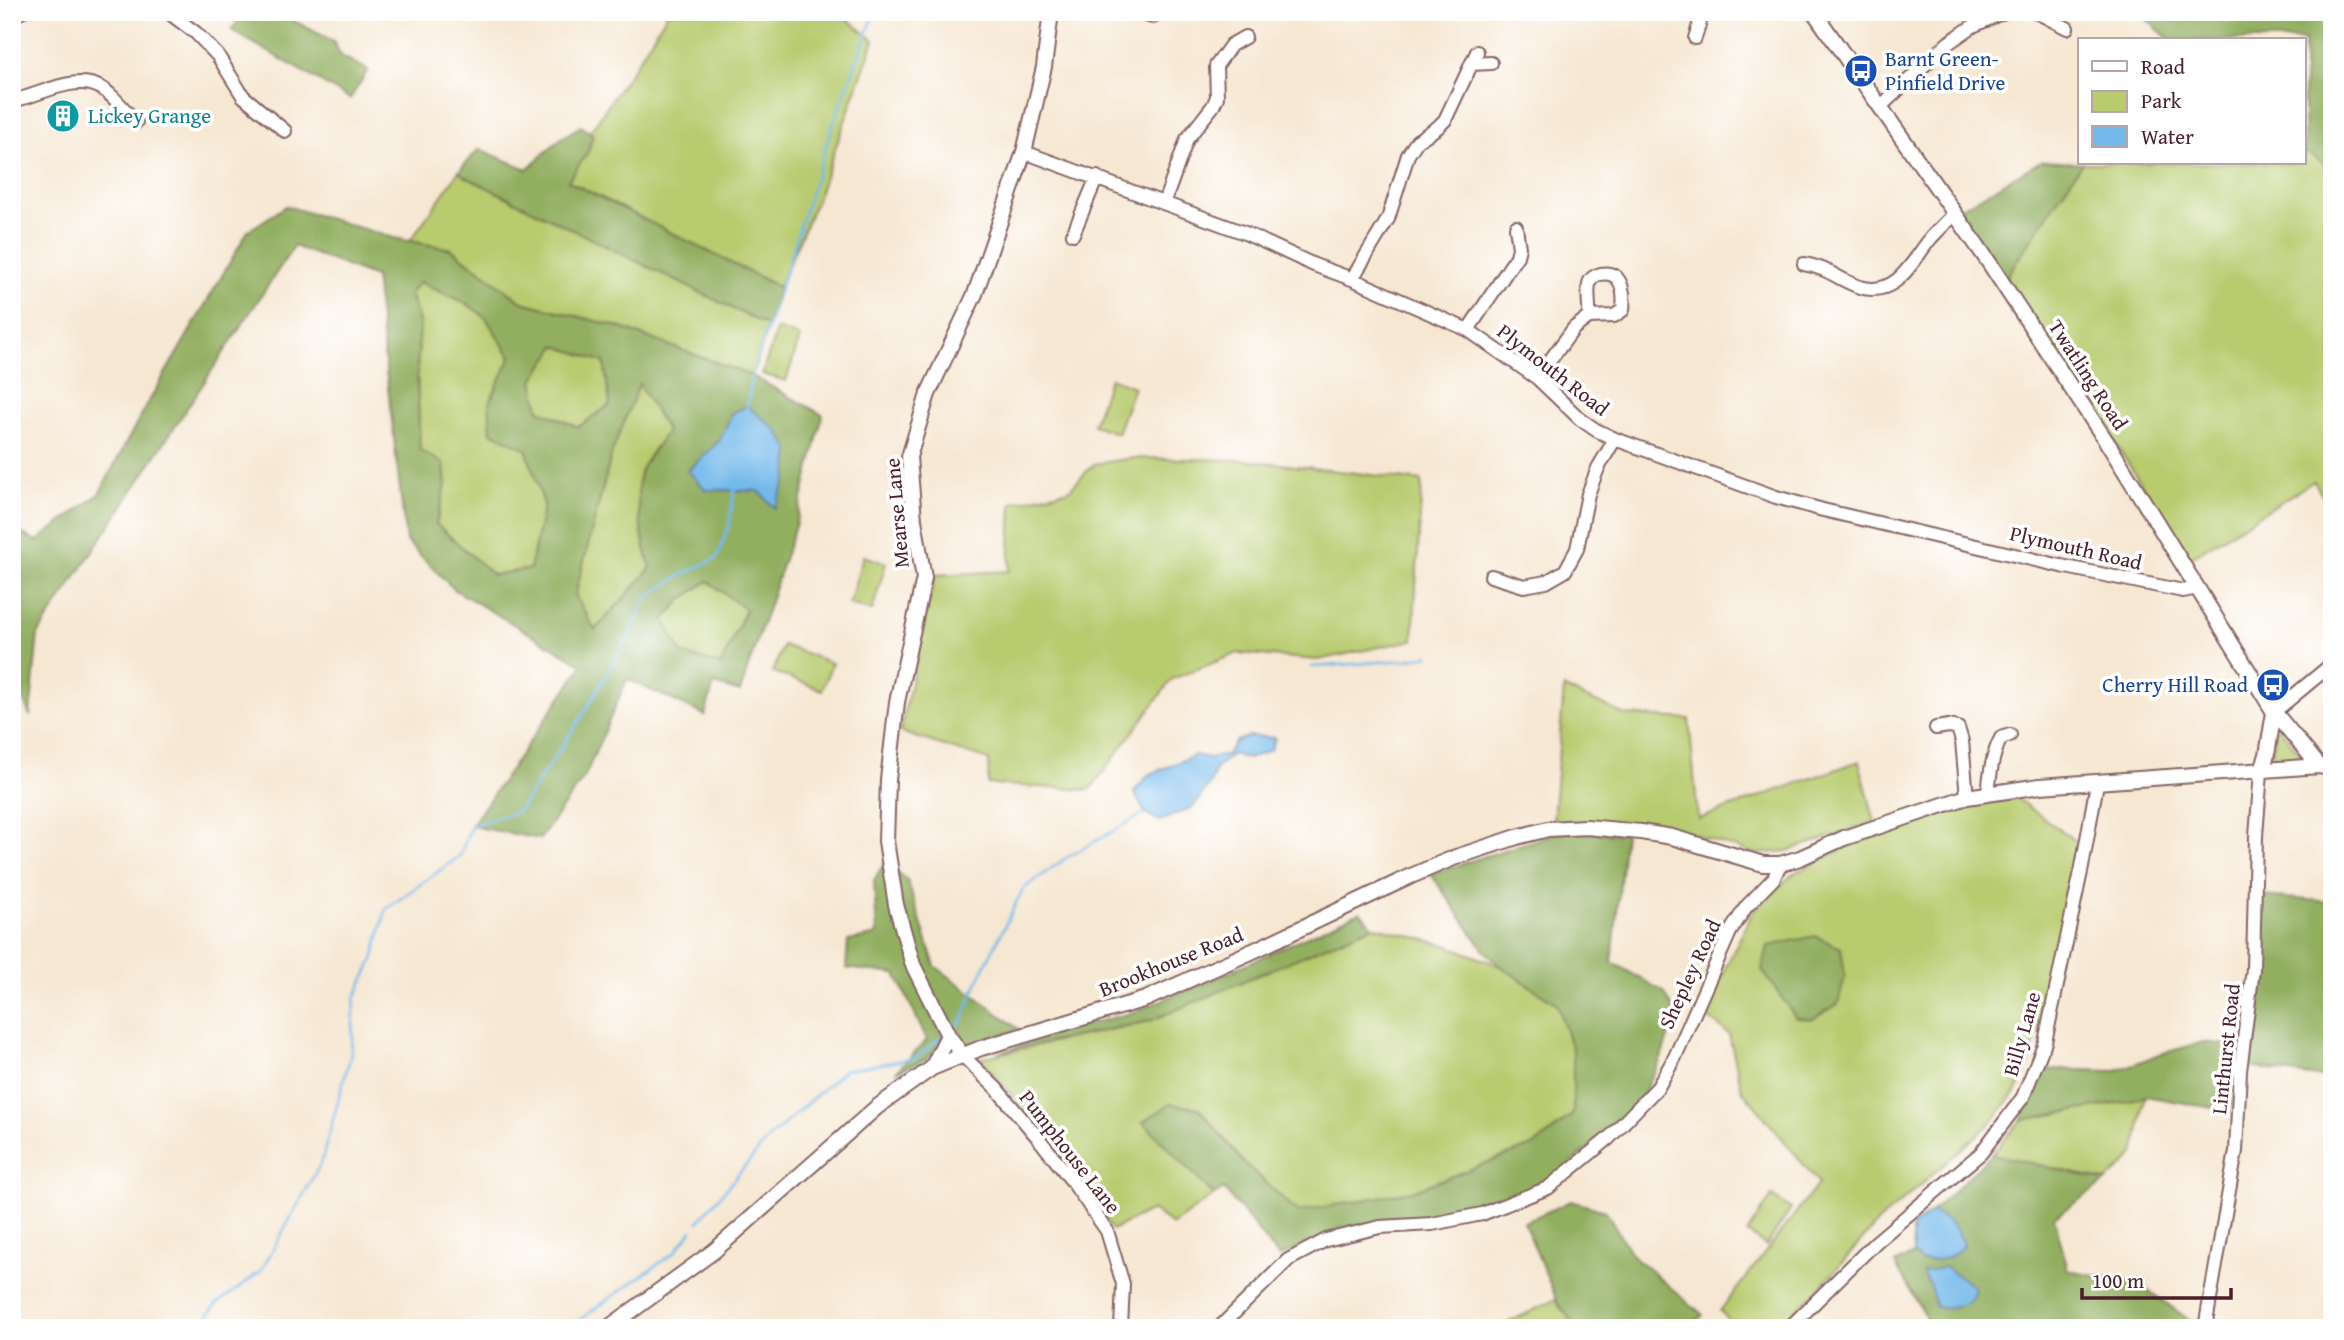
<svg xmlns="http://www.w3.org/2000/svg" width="2344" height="1340" font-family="'Gentium Book Plus',serif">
	<rect width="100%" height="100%" fill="#fff"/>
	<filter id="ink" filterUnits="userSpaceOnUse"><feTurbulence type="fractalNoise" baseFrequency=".0143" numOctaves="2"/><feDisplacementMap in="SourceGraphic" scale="14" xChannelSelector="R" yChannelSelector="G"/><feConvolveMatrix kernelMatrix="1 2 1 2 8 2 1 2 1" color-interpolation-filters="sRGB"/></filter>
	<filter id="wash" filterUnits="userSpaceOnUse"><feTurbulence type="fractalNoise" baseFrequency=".00686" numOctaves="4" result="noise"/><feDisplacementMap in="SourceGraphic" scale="28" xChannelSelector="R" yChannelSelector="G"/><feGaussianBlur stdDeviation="1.57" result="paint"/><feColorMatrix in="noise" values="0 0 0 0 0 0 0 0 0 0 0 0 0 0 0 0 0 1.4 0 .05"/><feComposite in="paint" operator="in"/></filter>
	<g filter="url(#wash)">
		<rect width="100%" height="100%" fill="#f6e7d2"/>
		<path fill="#b8cb6e" stroke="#81754c" stroke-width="2" d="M668,12H838L874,40L817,199L779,287L559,177L638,61Z
			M2139,12H2332V512L2314,481L2190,558L2006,277L2082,163H2304V40H2170Z
			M459,171L464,176L768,326L752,376L619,327L522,302L451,249L410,241Z
			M419,282L466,303L486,318L511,358L489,403L527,449L544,505L530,569L493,575L436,524L446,485L420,450L417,372L420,324L410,294Z
			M777,329L800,337L786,381L762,374Z
			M556,345L604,361L610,405L578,427L539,410L533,380Z
			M1110,378L1134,387L1117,433L1093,425Z
			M639,383L668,431C659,443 649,455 642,468C632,489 643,546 651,568L595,631L575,595L612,452Z
			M1133,458L1244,460L1422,481L1413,640L1318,660L1238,653L1172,679L1090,790L988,784L989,760L900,732L935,575L1009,571L1012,503L1069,490L1094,464Z
			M863,556L886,563L872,611L849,604Z
			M708,581L746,609L721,665L682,654L664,620L681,600Z
			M783,645L832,663L822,690L773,672Z
			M1564,688L1625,715L1689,719L1698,819L1859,761L1875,822L1787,851L1756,854L1701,837L1643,825L1553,821Z
			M2276,729H2280L2305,759L2304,762L2270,765Z
			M2016,798L2081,845L2029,1065L2016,1092L1989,1125L1879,1221L1817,1291L1776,1328H1737L1720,1311L1819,1183L1742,1090L1729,1034L1703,1014L1753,911L1794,873L1852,845L1967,806Z
			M1373,926L1449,946L1500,966L1557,1004L1573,1052L1574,1114L1535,1145L1412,1191L1298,1212L1243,1162L1199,1108L1143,1122L1214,1195L1172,1225L1152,1210L1112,1230C1072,1170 1029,1113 980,1058L1150,1021Z
			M2145,1096L2134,1155L2107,1181L1992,1154L2021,1120L2119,1103Z
			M1772,1196L1791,1209L1766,1246L1747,1233Z
			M1556,1299L1559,1306L1578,1328H1497Z"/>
		<path fill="#92af61" stroke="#6e6746" stroke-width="2" fill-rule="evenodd" d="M245,12H297L292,20L333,41L341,56L368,70L350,99L231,30Z
			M2139,12H2332V169L2304,151V40H2170Z
			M581,126L593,135L588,152L568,181L779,287L768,326L464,176L459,171L479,149L527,169L560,139Z
			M2041,161L2082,163L2006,277L1958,210Z
			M286,206L394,238L451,249L522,302L619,327L752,376L823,415L796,523L740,692L714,684L705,715L627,679L585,776L540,839L471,826L583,665L455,590L406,541L375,277L294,246L38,634L30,716L12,672V529L37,541L99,494L140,417L248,231ZM419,282L466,303L486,318L511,357L489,403L491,432L526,449L544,504L530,569L493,575L436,524L446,485L444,464L420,450L417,372L420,324L410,294ZM556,346L604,362L610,405L578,427L539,410L533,380ZM639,384L667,431C659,443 649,455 642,468C632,489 643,546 651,568L595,630L575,595L612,452ZM720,440L775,508L759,491L734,490L688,471ZM708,581L746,610L721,665L682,654L664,620L681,600Z
			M1559,832L1625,834L1612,962L1664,992L1676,1014L1660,1061L1640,1100L1574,1161L1538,1187L1482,1211L1338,1229L1279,1257L1224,1189L1214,1195L1143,1122L1170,1104L1199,1108L1243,1162L1298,1212L1412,1191L1535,1145L1573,1114V1052L1557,1004L1500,966L1484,950L1431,874Z
			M884,864L907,880L935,966L1019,1029L968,1044L953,1032L946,1036L928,1058L896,1072L927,1040L896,974L846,968L848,941L877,935L874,880Z
			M2262,896L2332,902V1079L2248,1067L2262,975Z
			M1360,912L1373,926L1150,1021L998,1053L1066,1030L1131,1013L1211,980Z
			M1815,936L1841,948L1845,976L1838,1004L1813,1019L1796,1018L1762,970L1768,946Z
			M2204,1042L2236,1046L2230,1113L2220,1109L2145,1096L2119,1103L2021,1120L2044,1069L2116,1071L2160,1054Z
			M1992,1154L2107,1181L2054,1217L2068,1270L2138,1283L2192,1322L2191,1328H1929L1925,1316L1895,1264L1913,1254L1922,1261L1947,1258L1961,1238C1953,1224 1946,1217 1931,1212Z
			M1571,1201L1606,1211L1631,1254L1703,1315L1688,1328H1578L1559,1306L1524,1222Z"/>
		<path fill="#74b9eb" stroke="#5f6c8b" stroke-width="2" d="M747,406L776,429L790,450L787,478L775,508L759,491L706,490L688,471L720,440L732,413Z
			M1250,736L1275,738L1270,750L1248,759L1232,754L1216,768L1211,782L1193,807L1160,821L1145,813L1134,792L1148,775L1195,755L1209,758L1226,755L1236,741Z
			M1931,1212C1948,1217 1959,1228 1963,1246C1952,1259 1938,1261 1922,1261L1913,1254L1912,1227Z
			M1945,1267L1974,1286C1976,1306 1952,1308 1936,1307L1930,1286L1923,1275V1272Z"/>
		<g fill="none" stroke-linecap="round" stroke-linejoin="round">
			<path stroke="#74b9eb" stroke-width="2.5" d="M747,408L752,376L833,124L875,12
				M1312,667L1406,660L1428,655
				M953,1028L962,1021L980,976L1023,889L1066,858L1145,813
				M698,1222L768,1139L844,1070L916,1058L940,1038
				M198,1328L216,1305L261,1271L321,1163L351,1054L355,998L373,960L386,909L460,856L471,826L496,817L518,812L586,710L628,637L648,596L683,574L717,558L729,525L735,487
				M568,1328L675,1252L692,1230"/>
		</g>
	</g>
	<g filter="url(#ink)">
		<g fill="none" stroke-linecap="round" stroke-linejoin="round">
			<defs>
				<path id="minor" d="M168,12L196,33L218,56L243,96L285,131
					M1134,12L1153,17
					M2036,12L2067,28
					M12,17L21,12
					M1695,38L1703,12
					M1471,64L1491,63
					M12,101C38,96 74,74 99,87C111,92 126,112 136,122
					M1880,107L1947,44L1973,26L2004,12
					M1024,152L1245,233L1314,265L1352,279L1468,330L1537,378L1580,419L1596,430L1615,439L1776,497L1823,510L2061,566L2183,591L2198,588
					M1164,203L1187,139L1213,106L1217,97L1216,66L1231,45L1245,37
					M1073,234L1097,177
					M1804,264C1829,268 1839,280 1860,287C1897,298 1912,261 1931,238C1938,230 1947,222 1954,214
					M1352,279L1388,219L1408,155L1417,141L1438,127L1445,120L1477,52
					M1468,330L1517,256L1519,248L1516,227
					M1537,378L1574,328L1589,317C1590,307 1587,294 1589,284C1591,273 1610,270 1617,278C1624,286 1624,300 1623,310L1614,316L1589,317
					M1491,576L1524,586L1546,582L1565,571L1577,549L1588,494L1598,468L1615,439
					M2274,712L2332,664
					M1936,728L1949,726L1958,728L1962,741L1967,797
					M1988,794C1990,774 1992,755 2001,738L2010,735
					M963,1056L996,1088L1039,1139L1072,1181L1107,1231L1123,1284L1121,1328
					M1219,1328L1288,1260L1326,1240L1380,1227L1432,1224L1482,1214L1548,1188L1609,1138L1658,1087L1675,1057L1730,932L1746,907L1774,878L1780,864
					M1789,1328L1876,1242L1981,1153L2023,1097L2045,1042L2082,867L2097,783
					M2205,1328L2236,1151L2240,1071L2253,969L2256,836L2261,772"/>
				<path id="tertiary" d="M1814,12L1988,261L2110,447L2274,712L2319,766
					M2261,772L2267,755L2274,712
					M963,1056L948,1035L913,965L896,905L886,841L888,780L897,702L924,578L914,520L909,457L928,394L975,294L1024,152L1044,67L1051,12
					M932,1068L948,1035
					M608,1328L714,1251L877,1107L932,1068L981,1048L1146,999L1253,951L1411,876L1456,857L1517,837L1548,829L1586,827L1641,832L1672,837L1763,864H1780L1800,858L1844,838L1967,797L2040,786L2319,766L2332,768"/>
			</defs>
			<use href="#minor" stroke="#866565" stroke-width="16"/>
			<use href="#tertiary" stroke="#866565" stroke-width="18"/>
			<use href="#minor" stroke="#fff" stroke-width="12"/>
			<use href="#tertiary" stroke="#fff" stroke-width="14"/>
		</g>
	</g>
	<defs>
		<symbol id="bus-disc" viewBox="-11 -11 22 22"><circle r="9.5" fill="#1a4fb4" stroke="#fff"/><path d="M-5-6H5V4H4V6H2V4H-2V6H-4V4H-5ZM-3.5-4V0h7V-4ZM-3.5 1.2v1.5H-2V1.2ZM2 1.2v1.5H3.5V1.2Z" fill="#fff"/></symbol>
		<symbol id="building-disc" viewBox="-11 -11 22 22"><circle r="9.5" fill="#0f9aa8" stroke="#fff"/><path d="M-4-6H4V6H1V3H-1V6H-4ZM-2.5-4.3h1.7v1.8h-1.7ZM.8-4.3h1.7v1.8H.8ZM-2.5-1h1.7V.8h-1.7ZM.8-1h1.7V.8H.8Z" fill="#fff"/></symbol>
	</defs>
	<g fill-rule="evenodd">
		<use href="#bus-disc" x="1842" y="52" width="38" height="38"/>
		<use href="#building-disc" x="44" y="97" width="38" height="38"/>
		<use href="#bus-disc" x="2254" y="666" width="38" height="38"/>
	</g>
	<g text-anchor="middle" stroke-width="7" stroke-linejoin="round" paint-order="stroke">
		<g font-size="21" fill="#164399" stroke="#fff" text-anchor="start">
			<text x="1885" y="66">Barnt Green-<tspan x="1885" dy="24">Pinfield Drive</tspan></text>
			<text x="2248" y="692" text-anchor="end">Cherry Hill Road</text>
		</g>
		<g font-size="21" fill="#0d838f" stroke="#fff" text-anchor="start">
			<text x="88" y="123">Lickey Grange</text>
		</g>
		<g font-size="21" fill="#4a1f2b" stroke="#fff">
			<text transform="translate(1553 370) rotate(38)" y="7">Plymouth Road</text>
			<text transform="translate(2088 375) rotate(57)" y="7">Twatling Road</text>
			<text transform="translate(897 513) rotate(-95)" y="7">Mearse Lane</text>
			<text transform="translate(2076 548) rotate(13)" y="7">Plymouth Road</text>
			<text transform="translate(1171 962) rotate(-22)" y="7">Brookhouse Road</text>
			<text transform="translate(1690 974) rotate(-65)" y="7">Shepley Road</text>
			<text transform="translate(2022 1034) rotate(-74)" y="7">Billy Lane</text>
			<text transform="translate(2226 1049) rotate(-84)" y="7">Linthurst Road</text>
			<text transform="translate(1070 1152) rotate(52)" y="7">Pumphouse Lane</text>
		</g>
	</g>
	<rect width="2344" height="1340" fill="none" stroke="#fff" stroke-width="42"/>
	<rect x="2078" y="38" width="228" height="126" fill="#ffffff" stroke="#b7a5aa" stroke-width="2"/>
	<rect x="2092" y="61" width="35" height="10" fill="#ffffff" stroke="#b7a5aa" stroke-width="2"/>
	<text x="2141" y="74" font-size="21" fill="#4a1f2b">Road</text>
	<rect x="2092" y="91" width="35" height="21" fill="#b8cb6e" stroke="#b7a5aa" stroke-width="2"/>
	<text x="2141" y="108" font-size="21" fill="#4a1f2b">Park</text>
	<rect x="2092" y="126" width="35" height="21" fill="#74b9eb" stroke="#b7a5aa" stroke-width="2"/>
	<text x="2141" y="144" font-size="21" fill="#4a1f2b">Water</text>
	<path d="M2082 1288v10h149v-10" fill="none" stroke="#4a1f2b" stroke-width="3.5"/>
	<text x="2092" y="1288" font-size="21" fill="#4a1f2b" stroke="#ffffff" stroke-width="5" paint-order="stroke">100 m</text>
</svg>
